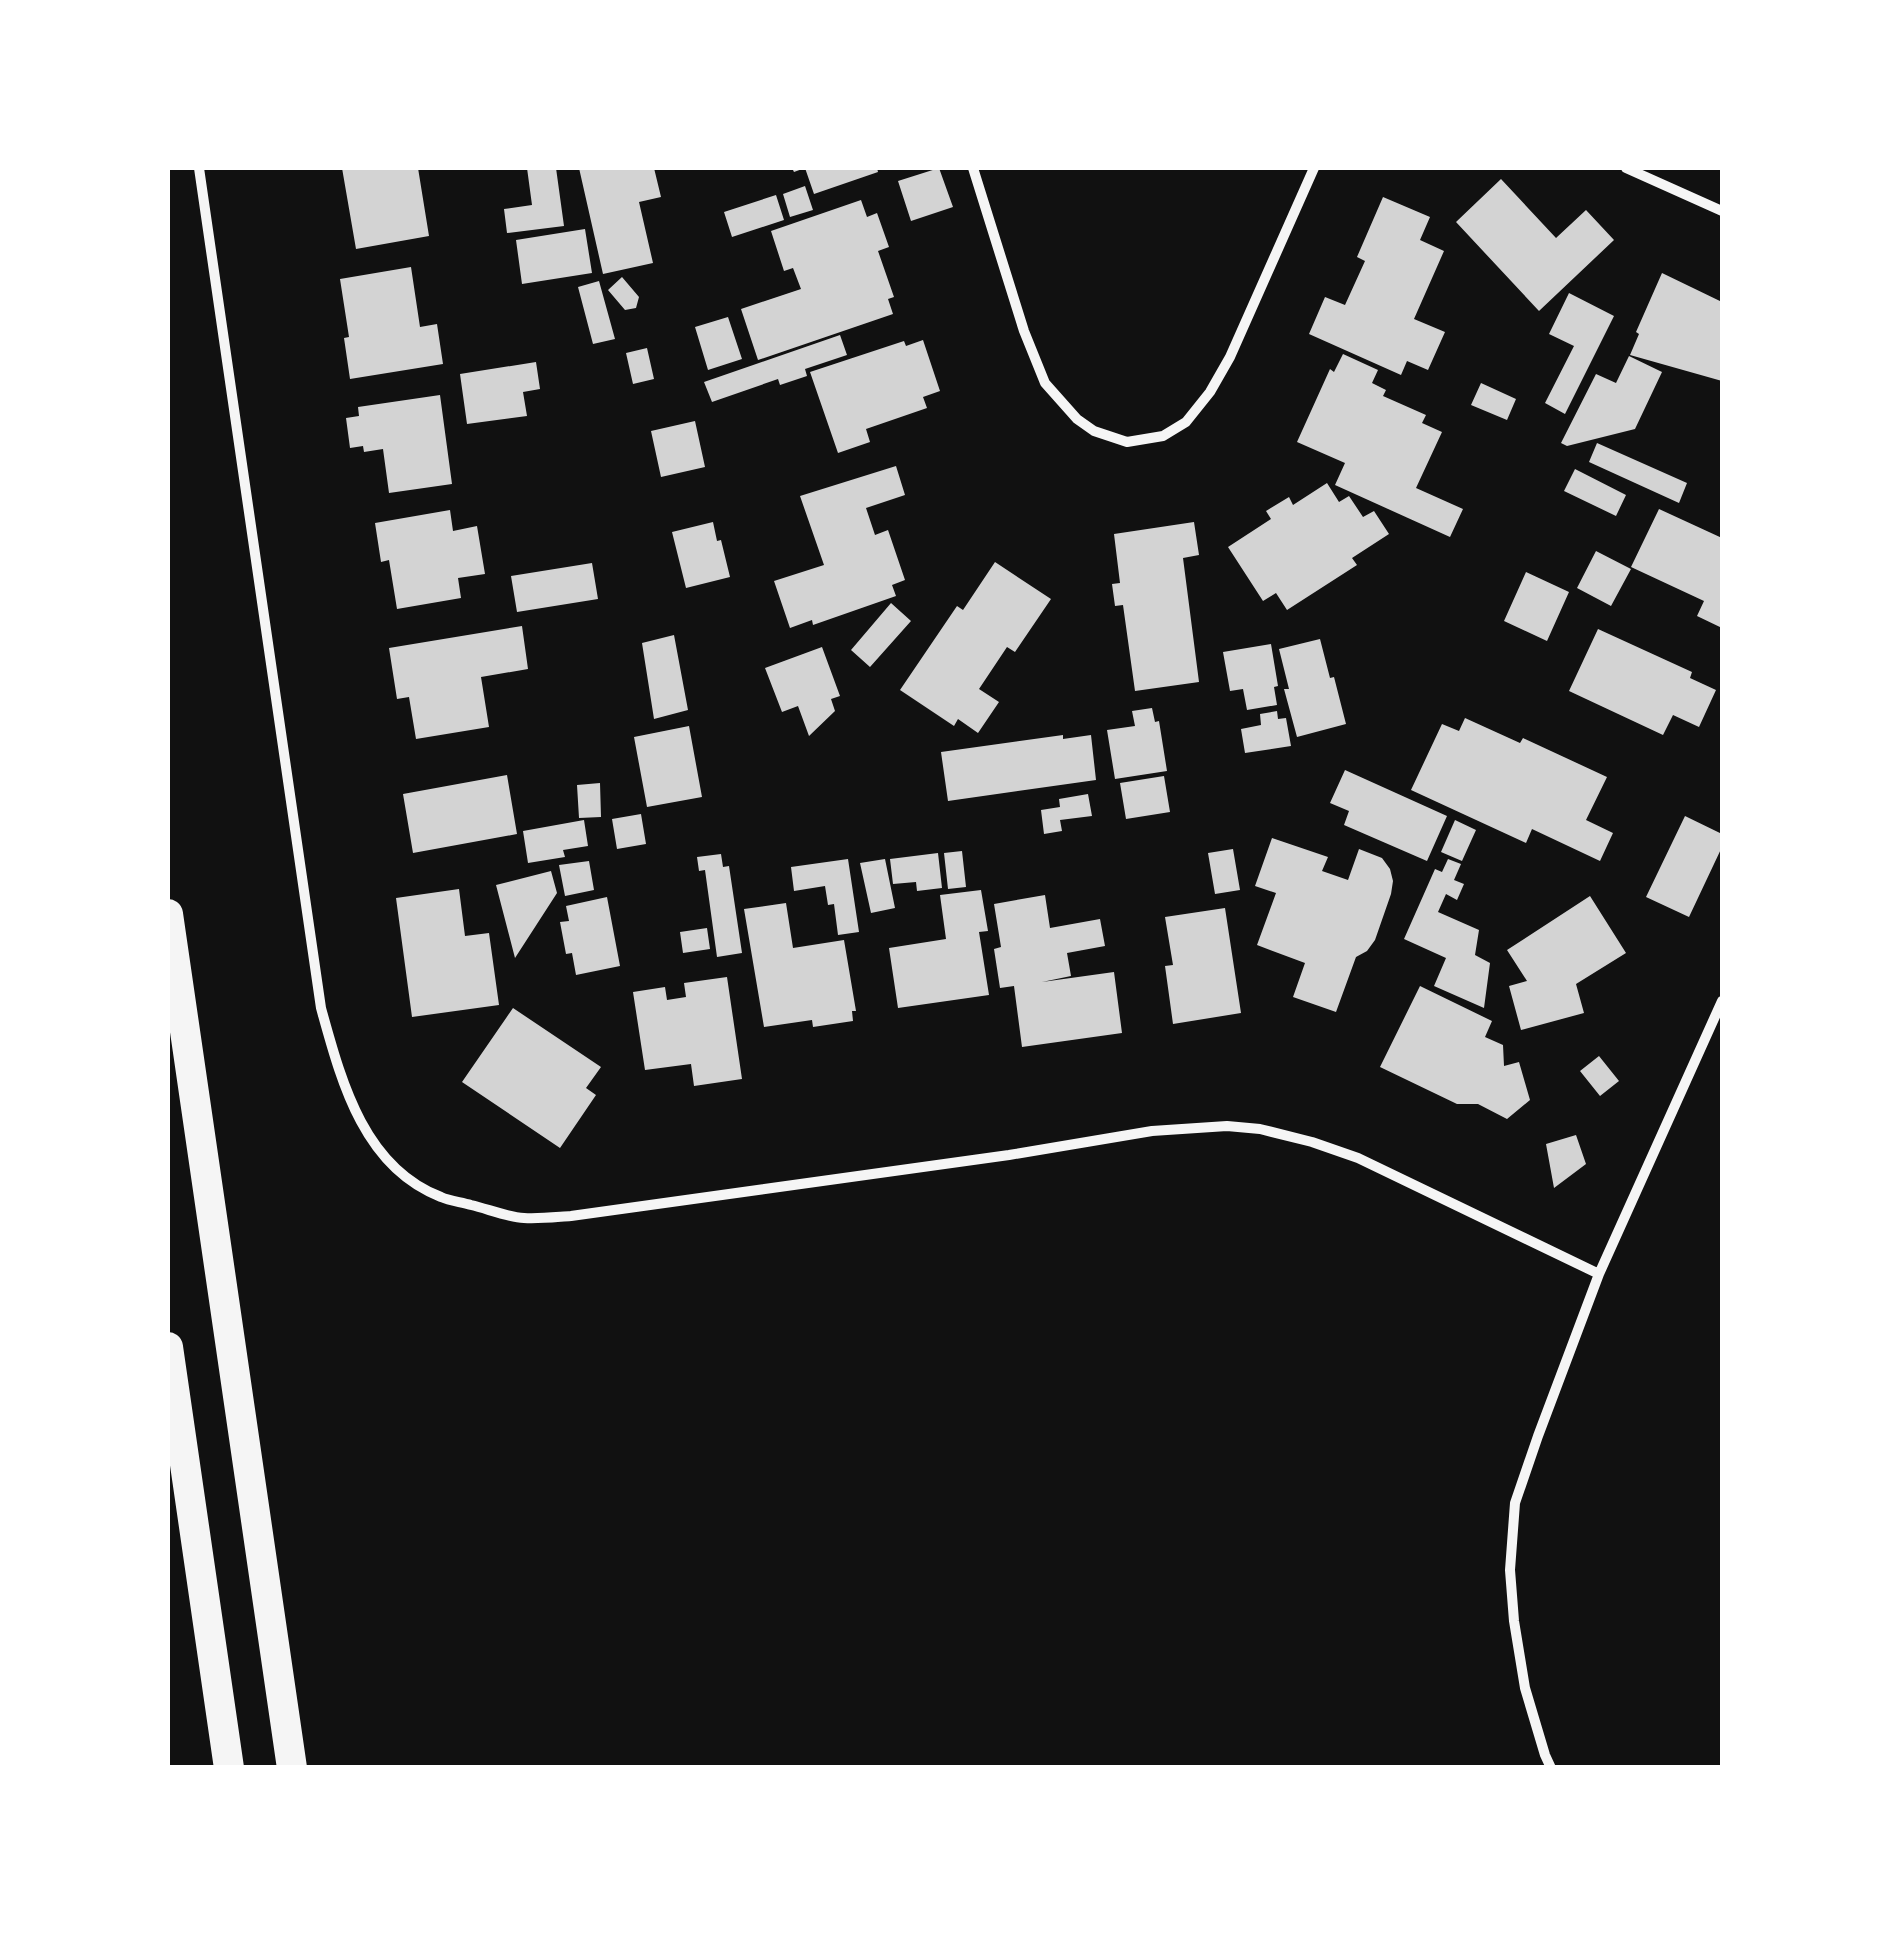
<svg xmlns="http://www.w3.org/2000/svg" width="1890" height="1935" font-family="'Fira Sans',sans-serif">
	<rect width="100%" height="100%" fill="#111"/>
	<path fill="#d3d3d3" d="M342,168H418L429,236L356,249Z
		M527,168H556L564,226L507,233L504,209L532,205Z
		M579,168H654L661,197L639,202L653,263L603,274Z
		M792,168H877L878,172L814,194L805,168L794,172Z
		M939,168L953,207L911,221L898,181Z
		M1501,179L1556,238L1586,210L1614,240L1539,311L1456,222Z
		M805,186L813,210L790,217L783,194Z
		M776,195L784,220L732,237L724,212Z
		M1383,197L1430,217L1420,240L1444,251L1414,319L1445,332L1428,370L1407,361L1401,375L1309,334L1325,297L1345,305L1365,261L1357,257Z
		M861,200L867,217L877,213L889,247L878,251L894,297L888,299L893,314L758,360L741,309L801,289L793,268L784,271L771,231Z
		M585,229L592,273L522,284L516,240Z
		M411,267L420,327L437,324L443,364L350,379L344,338L349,337L340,279Z
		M1662,273L1722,302V381L1630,355L1639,334L1636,332Z
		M622,277L639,297L636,308L625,310L608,290Z
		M599,281L615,339L593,344L578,287Z
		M1569,293L1614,316L1565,414L1545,403L1574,346L1549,334Z
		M728,317L742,359L708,370L695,327Z
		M840,335L847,355L805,369L807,376L780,385L778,379L712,402L704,382Z
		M923,340L940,391L923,397L927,408L866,429L870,442L838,453L810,372L904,341L906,346Z
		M647,348L654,379L633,384L626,353Z
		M1343,354L1378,370L1372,383L1386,390L1383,396L1426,415L1422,423L1442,432L1416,488L1463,509L1450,537L1335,485L1345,463L1297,442L1330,369L1334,372Z
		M1629,356L1662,372L1635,429L1567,446L1561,443L1596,374L1616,383Z
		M536,362L540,389L523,392L527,416L467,424L460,374Z
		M1481,383L1516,399L1507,420L1471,405Z
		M440,395L452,484L389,493L383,449L364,452L363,446L350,448L346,418L359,416L358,407Z
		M695,421L705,467L661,477L651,431Z
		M1597,443L1687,483L1679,503L1589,462Z
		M896,466L905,495L866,508L875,535L888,530L905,580L892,585L896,596L813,625L812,620L790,628L774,581L824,565L800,496Z
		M1575,469L1626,495L1616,516L1564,491Z
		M1327,483L1339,502L1349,496L1363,517L1374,511L1389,534L1352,558L1357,565L1287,610L1276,593L1263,601L1228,547L1271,519L1266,511L1289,497L1293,505Z
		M1659,509L1722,538V628L1697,616L1704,601L1631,567Z
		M450,510L453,531L477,526L485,574L458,578L461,598L397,609L389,560L381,562L375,523Z
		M713,522L717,541L721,540L730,577L686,588L672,532Z
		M1194,522L1199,555L1183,558L1199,682L1135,691L1123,605L1115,606L1112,584L1120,583L1114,534Z
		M1596,551L1631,569L1611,606L1577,588Z
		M995,562L1051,599L1015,652L1007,647L979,689L999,702L978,733L958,719L954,726L900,690L957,606L963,610Z
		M592,563L598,599L517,612L511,576Z
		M1526,572L1569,592L1547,641L1504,621Z
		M891,603L911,621L870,667L851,650Z
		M522,626L528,669L481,677L489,727L416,739L409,697L397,699L389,648Z
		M1598,629L1692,672L1690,678L1716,690L1699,727L1673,715L1663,735L1569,691Z
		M674,635L688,710L654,719L642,643Z
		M1320,639L1330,678L1334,677L1346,724L1297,737L1284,689H1289L1279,649Z
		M1271,644L1278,686L1274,687L1277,705L1247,710L1243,689L1230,691L1223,652Z
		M822,647L840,696L831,699L835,711L809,736L798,706L782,712L765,668Z
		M1152,708L1155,722L1159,721L1167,771L1115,779L1107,730L1135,726L1132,711Z
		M1277,711L1278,719L1286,718L1291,746L1245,753L1241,729L1261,725L1260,714Z
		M1465,718L1520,743L1523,738L1607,777L1586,820L1613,833L1600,861L1532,829L1526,843L1411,790L1442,724L1459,731Z
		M689,726L702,797L647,807L634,737Z
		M1063,735V739L1091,735L1096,780L948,801L941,752Z
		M1345,770L1447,816L1427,861L1344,825L1349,811L1330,803Z
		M507,775L517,834L413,853L403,794Z
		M1164,776L1170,812L1126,819L1120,783Z
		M600,783L601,817L579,818L577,785Z
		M1088,794L1092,816L1060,820L1062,831L1044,834L1041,810L1060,807L1059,799Z
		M641,814L646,844L617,849L612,819Z
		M1685,816L1722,834V847L1689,917L1646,897Z
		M584,820L588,846L563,850L565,857L528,863L523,831Z
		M1455,820L1476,830L1462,861L1441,852Z
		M1272,838L1328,857L1322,871L1348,880L1359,849L1382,858L1390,869L1393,881L1391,894L1375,940L1367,951L1356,957L1336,1012L1293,997L1305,963L1257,945L1276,893L1255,886Z
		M1233,849L1240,890L1215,894L1208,853Z
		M962,851L966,887L948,889L944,853Z
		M938,853L942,888L917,891L916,882L893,884L890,859Z
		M721,854L723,867L729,866L742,953L717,957L705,870L699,871L697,857Z
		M848,859L859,932L838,935L834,904L828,905L825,886L794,891L791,867Z
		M885,859L895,908L871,913L860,863Z
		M1448,859L1461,864L1454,880L1464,884L1457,900L1446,894L1438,912L1479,930L1475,955L1490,963L1484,1008L1434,986L1446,958L1404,939L1435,869L1442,872Z
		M589,861L594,890L565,896L559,865Z
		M551,871L557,893L515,958L496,885Z
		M459,889L465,936L489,933L499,1005L412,1017L396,898Z
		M981,890L988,931L979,932L989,995L898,1008L889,948L946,939L940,895Z
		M1045,895L1050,928L1100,919L1105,946L1067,953L1071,976L1042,982L1114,972L1122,1033L1022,1047L1014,986L1000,988L994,949L1001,947L994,904Z
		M1590,896L1626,953L1576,984L1584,1013L1521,1030L1509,986L1527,981L1507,950Z
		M607,897L620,966L576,975L572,953L566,954L560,922L569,921L566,906Z
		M786,903L793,948L844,940L856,1011H852L853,1021L813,1027L812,1020L764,1027L744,909Z
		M1225,908L1241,1013L1173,1024L1165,966L1173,965L1165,917Z
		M707,928L710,949L683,953L680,932Z
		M727,977L742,1079L694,1086L691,1064L645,1070L633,992L665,987L667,1000L686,997L684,983Z
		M1420,986L1492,1021L1485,1037L1503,1045L1504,1066L1519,1062L1530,1100L1507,1119L1478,1104H1457L1380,1067Z
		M513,1008L601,1067L586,1088L596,1095L560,1148L462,1082Z
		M1599,1056L1619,1081L1600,1096L1580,1071Z
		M1576,1135L1586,1164L1554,1188L1546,1144Z"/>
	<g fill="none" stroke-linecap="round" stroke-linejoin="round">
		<path stroke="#f5f5f5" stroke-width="10" d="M199,168L321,1008C341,1080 363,1167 441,1197C450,1201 461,1202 471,1205C488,1209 507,1217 524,1218C539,1219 556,1217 571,1216L1009,1155L1152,1131L1227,1126L1260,1129L1312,1142L1358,1158L1599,1274
			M973,168L1024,331L1045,383L1077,419L1094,431L1127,442L1163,436L1186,422L1210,392L1230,357L1314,168
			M1626,168L1722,211
			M1551,1768L1545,1755L1525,1688L1514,1621L1510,1570L1515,1503L1538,1436L1599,1274L1722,1001"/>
		<path stroke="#f5f5f5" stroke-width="30" d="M168,914L292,1768
			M168,1347L229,1768"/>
	</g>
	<rect width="1890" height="1935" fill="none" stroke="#ffffff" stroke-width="340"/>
</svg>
